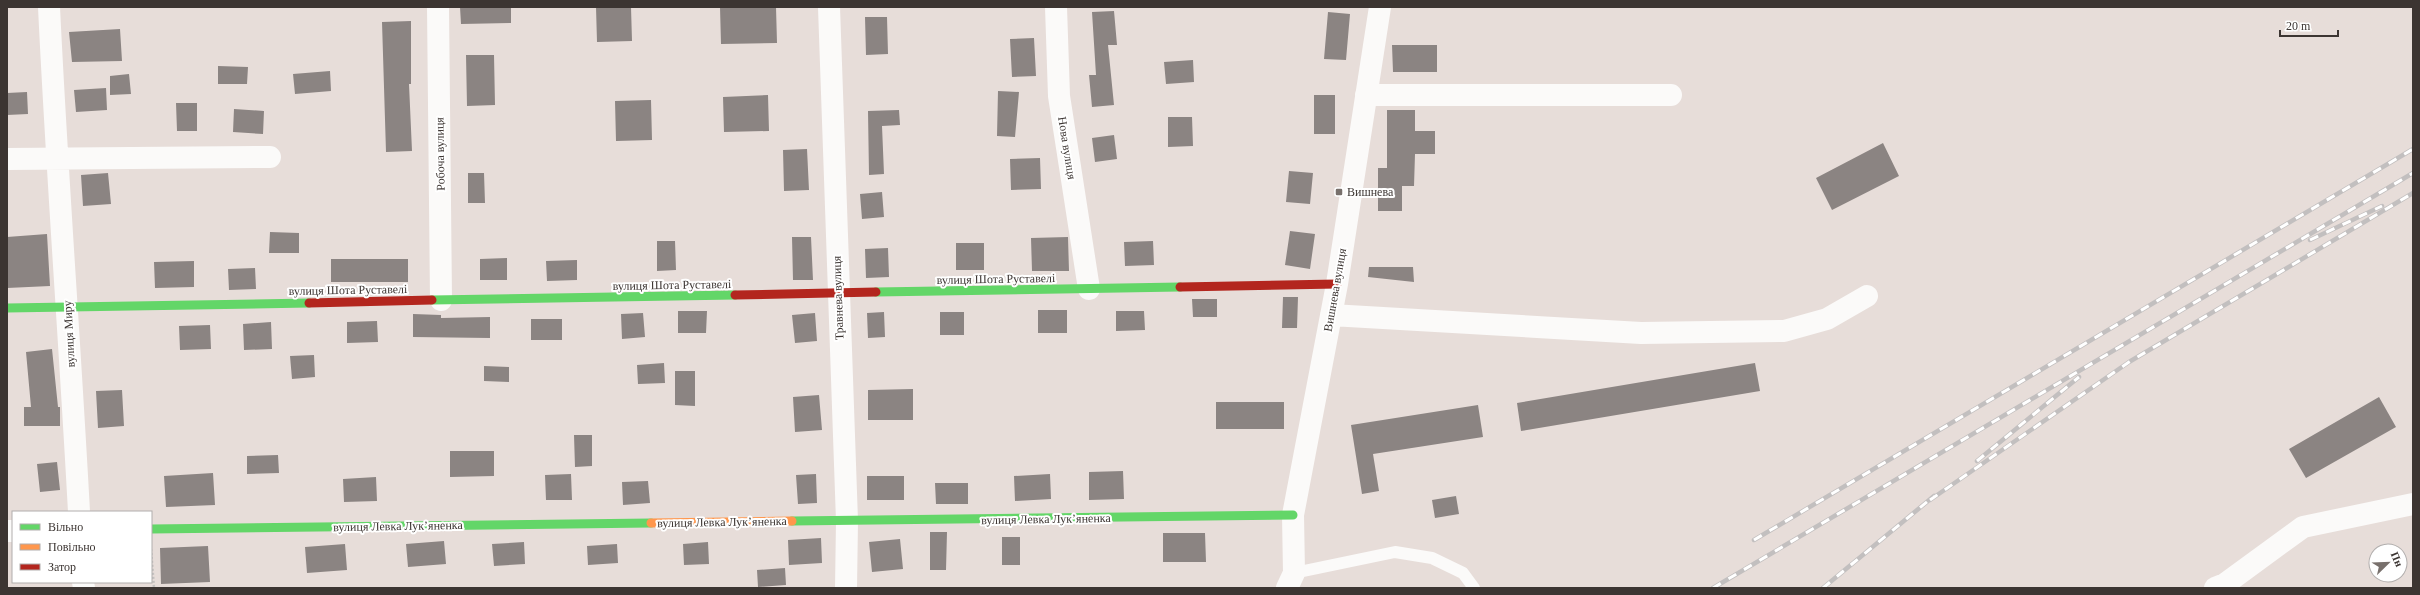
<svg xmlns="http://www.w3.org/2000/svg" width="2420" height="595" font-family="Georgia,serif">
	<rect width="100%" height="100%" fill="#e7ddd9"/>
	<path fill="#8b8482" d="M460,7H511V23L461,24Z
		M596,7H631L632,41L597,42Z
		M720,7H776L777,43L721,44Z
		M1114,11L1117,45H1108L1114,105L1092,107L1089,75H1096L1092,12Z
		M1328,12L1350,14L1346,60L1324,59Z
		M865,17H887L888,54L866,55Z
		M411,21V84H409L412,151L386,152L382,22Z
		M120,29L122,61L72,62L69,32Z
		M1034,38L1036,76L1012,77L1010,39Z
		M1392,45H1437V72H1393Z
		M466,55H494L495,105L467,106Z
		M1193,60L1194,82L1166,84L1164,62Z
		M218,66L248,67L247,84H218Z
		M330,71L331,91L295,94L293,74Z
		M129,74L131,94L110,95V76Z
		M106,88L107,110L76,112L74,90Z
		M998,91L1019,92L1015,137L997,136Z
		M27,92L28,114L7,115V93Z
		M768,95L769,131L724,132L723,97Z
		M1314,95H1335V134H1314Z
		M651,100L652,140L616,141L615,101Z
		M176,103H197V131H177Z
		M234,109L264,111L263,134L233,132Z
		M899,110L900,125L882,126L884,174L869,175L868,111Z
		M1387,110H1415V131H1435V154H1415L1414,186H1402V211H1378V168H1387Z
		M1168,117H1192L1193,146L1168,147Z
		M1114,135L1117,159L1095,162L1092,138Z
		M1883,143L1899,176L1832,210L1816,178Z
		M807,149L809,190L784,191L783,150Z
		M1040,158L1041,189L1011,190L1010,159Z
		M1289,171L1313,173L1310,204L1286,202Z
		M108,173L111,204L83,206L81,175Z
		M468,173H484L485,203H468Z
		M882,192L884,217L862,219L860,194Z
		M1290,231L1315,234L1310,269L1285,265Z
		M270,232L299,233V253H269Z
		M47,234L50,286L7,288V237Z
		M792,237H811L813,280H793Z
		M1068,237L1069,271H1032L1031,238Z
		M657,241H675L676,270L657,271Z
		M1153,241L1154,265L1125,266L1124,242Z
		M956,243H984V270H956Z
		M888,248L889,277L866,278L865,249Z
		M507,258V280H480V259Z
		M331,259H408V282H331Z
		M577,260V280L547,281L546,261Z
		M194,261V287L155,288L154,262Z
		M1369,267H1413L1414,282L1368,277Z
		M255,268L256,289L229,290L228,269Z
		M1283,297H1298L1297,328H1282Z
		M1192,299H1217V317H1193Z
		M1038,310H1067V333H1038Z
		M678,311H707L706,333H678Z
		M1116,311H1144L1145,330L1116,331Z
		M884,312L885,337L868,338L867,313Z
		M940,312H964V335H940Z
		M643,313L645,337L622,339L621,314Z
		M815,313L817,341L795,343L792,315Z
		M413,314L441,315V318L490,317V338L413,337Z
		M531,319H562V340H531Z
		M377,321L378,342L347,343V322Z
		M271,322L272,349L244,350L243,324Z
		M210,325L211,349L180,350L179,326Z
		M52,349L58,407H60V426H24V407H31L26,352Z
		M314,355L315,377L292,379L290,356Z
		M664,363L665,383L638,384L637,365Z
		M1755,363L1760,391L1521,431L1517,403Z
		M484,366L509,367V382L484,381Z
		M675,371H695V406L675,405Z
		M913,389V420H868V390Z
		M122,390L124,426L98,428L96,391Z
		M819,395L822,430L795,432L793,397Z
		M2379,397L2396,427L2306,478L2289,449Z
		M1216,402H1284V429H1216Z
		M1478,405L1483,437L1373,454L1379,491L1362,494L1351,425Z
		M574,435H592V466L575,467Z
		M450,451H494V476L450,477Z
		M278,455L279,473L247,474V456Z
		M57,462L60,490L40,492L37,464Z
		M1123,471L1124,499L1089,500V472Z
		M213,473L215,505L166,507L164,476Z
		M571,474L572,500H546L545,475Z
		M816,474L817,503L798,504L796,475Z
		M1050,474L1051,499L1015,501L1014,476Z
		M867,476H904V500H867Z
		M376,477L377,501L344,502L343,479Z
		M648,481L650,503L623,505L622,482Z
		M935,483H968V504H936Z
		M1456,496L1459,514L1435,518L1432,500Z
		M930,532H947L946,570H930Z
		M1163,533H1205L1206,562H1163Z
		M1002,537H1020V565H1002Z
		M821,538L822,563L789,565L788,540Z
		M900,539L903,569L872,572L869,542Z
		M444,541L446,564L408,567L406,544Z
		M524,542L525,564L494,566L492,544Z
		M708,542L709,564L684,565L683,544Z
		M345,544L347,570L307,573L305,547Z
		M617,544L618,563L588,565L587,546Z
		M208,546L210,582L161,584L160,548Z
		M785,568L786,585L758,587L757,570Z"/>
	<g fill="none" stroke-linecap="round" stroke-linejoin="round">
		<path stroke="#c3c1bf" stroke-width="2.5" stroke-dasharray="2 2" stroke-linecap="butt" d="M151,549L154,588"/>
		<path stroke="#fbfaf9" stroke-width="12" d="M1294,573L1395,552L1432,558L1463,573L1474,588"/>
		<path stroke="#fbfaf9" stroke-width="22" d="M49,7C57,175 70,344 79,512
			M438,7L441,300
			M829,7L847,521L846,588
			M1056,7L1059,96L1089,289
			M1366,95H1671
			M7,159L270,157
			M1331,315L1641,333L1784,331L1827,319L1867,296
			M7,531H13
			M83,582L84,588
			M1287,588L1294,573L1293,515L1337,284L1380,7
			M2215,588L2225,584L2303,527L2413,504"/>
		<path stroke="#63d668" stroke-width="9" d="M876,292L1180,287
			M432,300L735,295
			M7,308L309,303
			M792,521L1293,515
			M151,529L651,523"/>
		<path stroke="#ff974d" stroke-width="9" d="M651,523L792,521"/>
		<path stroke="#b3261e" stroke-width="9" d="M1180,287L1337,284
			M735,295L876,292
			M309,303L432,300"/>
		<defs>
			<path id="rail" d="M2310,240L2382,206
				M1977,461L2079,377
				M1930,500L2129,362L2413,193
				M1754,540L2413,149
				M1713,588L2413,173
				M1823,588L1934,496"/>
		</defs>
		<use href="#rail" stroke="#c2bfbf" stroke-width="4.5"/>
		<use href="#rail" stroke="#fff" stroke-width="3" stroke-dasharray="9" stroke-linecap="butt"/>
	</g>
	<rect fill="#78706c" stroke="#fff" stroke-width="1.5" x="1335" y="188" width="8" height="8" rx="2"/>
	<g text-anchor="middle" stroke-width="4" stroke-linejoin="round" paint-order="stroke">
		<g font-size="12" fill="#3c3532" stroke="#fff">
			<text transform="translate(1067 148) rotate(81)" y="4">Нова вулиця</text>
			<text transform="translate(440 154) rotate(-91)" y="4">Робоча вулиця</text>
			<text transform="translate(996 279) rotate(-1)" y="4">вулиця Шота Руставелі</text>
			<text transform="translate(672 285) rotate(-1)" y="4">вулиця Шота Руставелі</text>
			<text transform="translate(348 290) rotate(-1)" y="4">вулиця Шота Руставелі</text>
			<text transform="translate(1335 290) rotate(-80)" y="4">Вишнева вулиця</text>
			<text transform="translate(838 298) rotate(-92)" y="4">Травнева вулиця</text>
			<text transform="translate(69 334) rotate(-93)" y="4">вулиця Миру</text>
			<text transform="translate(1046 519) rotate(-1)" y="4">вулиця Левка Лукʼяненка</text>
			<text transform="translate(722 522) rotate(-1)" y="4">вулиця Левка Лукʼяненка</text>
			<text transform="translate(398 526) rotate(-1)" y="4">вулиця Левка Лукʼяненка</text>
		</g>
		<g font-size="12" fill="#3c3532" stroke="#fff" text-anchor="start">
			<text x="1347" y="196">Вишнева</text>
		</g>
	</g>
	<rect width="2420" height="595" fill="none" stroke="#3c3532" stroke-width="16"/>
	<rect x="12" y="511" width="140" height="72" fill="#ffffff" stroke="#b1aead"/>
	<rect x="20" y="524" width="20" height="6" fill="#63d668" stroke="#b1aead"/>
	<text x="48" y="531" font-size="12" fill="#3c3532">Вільно</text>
	<rect x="20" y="544" width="20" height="6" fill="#ff974d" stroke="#b1aead"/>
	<text x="48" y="551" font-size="12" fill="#3c3532">Повільно</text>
	<rect x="20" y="564" width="20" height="6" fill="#b3261e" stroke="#b1aead"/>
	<text x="48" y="571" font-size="12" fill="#3c3532">Затор</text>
	<g transform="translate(2388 563) rotate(67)"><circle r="19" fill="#ffffff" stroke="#b1aead"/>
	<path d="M0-3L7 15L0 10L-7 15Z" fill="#78706c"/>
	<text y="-6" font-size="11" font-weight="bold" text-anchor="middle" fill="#3c3532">Пн</text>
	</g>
	<path d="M2280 30v6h58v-6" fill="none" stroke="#3c3532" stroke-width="2"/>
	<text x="2286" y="30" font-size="12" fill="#3c3532" stroke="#ffffff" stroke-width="3" paint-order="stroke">20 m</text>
</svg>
